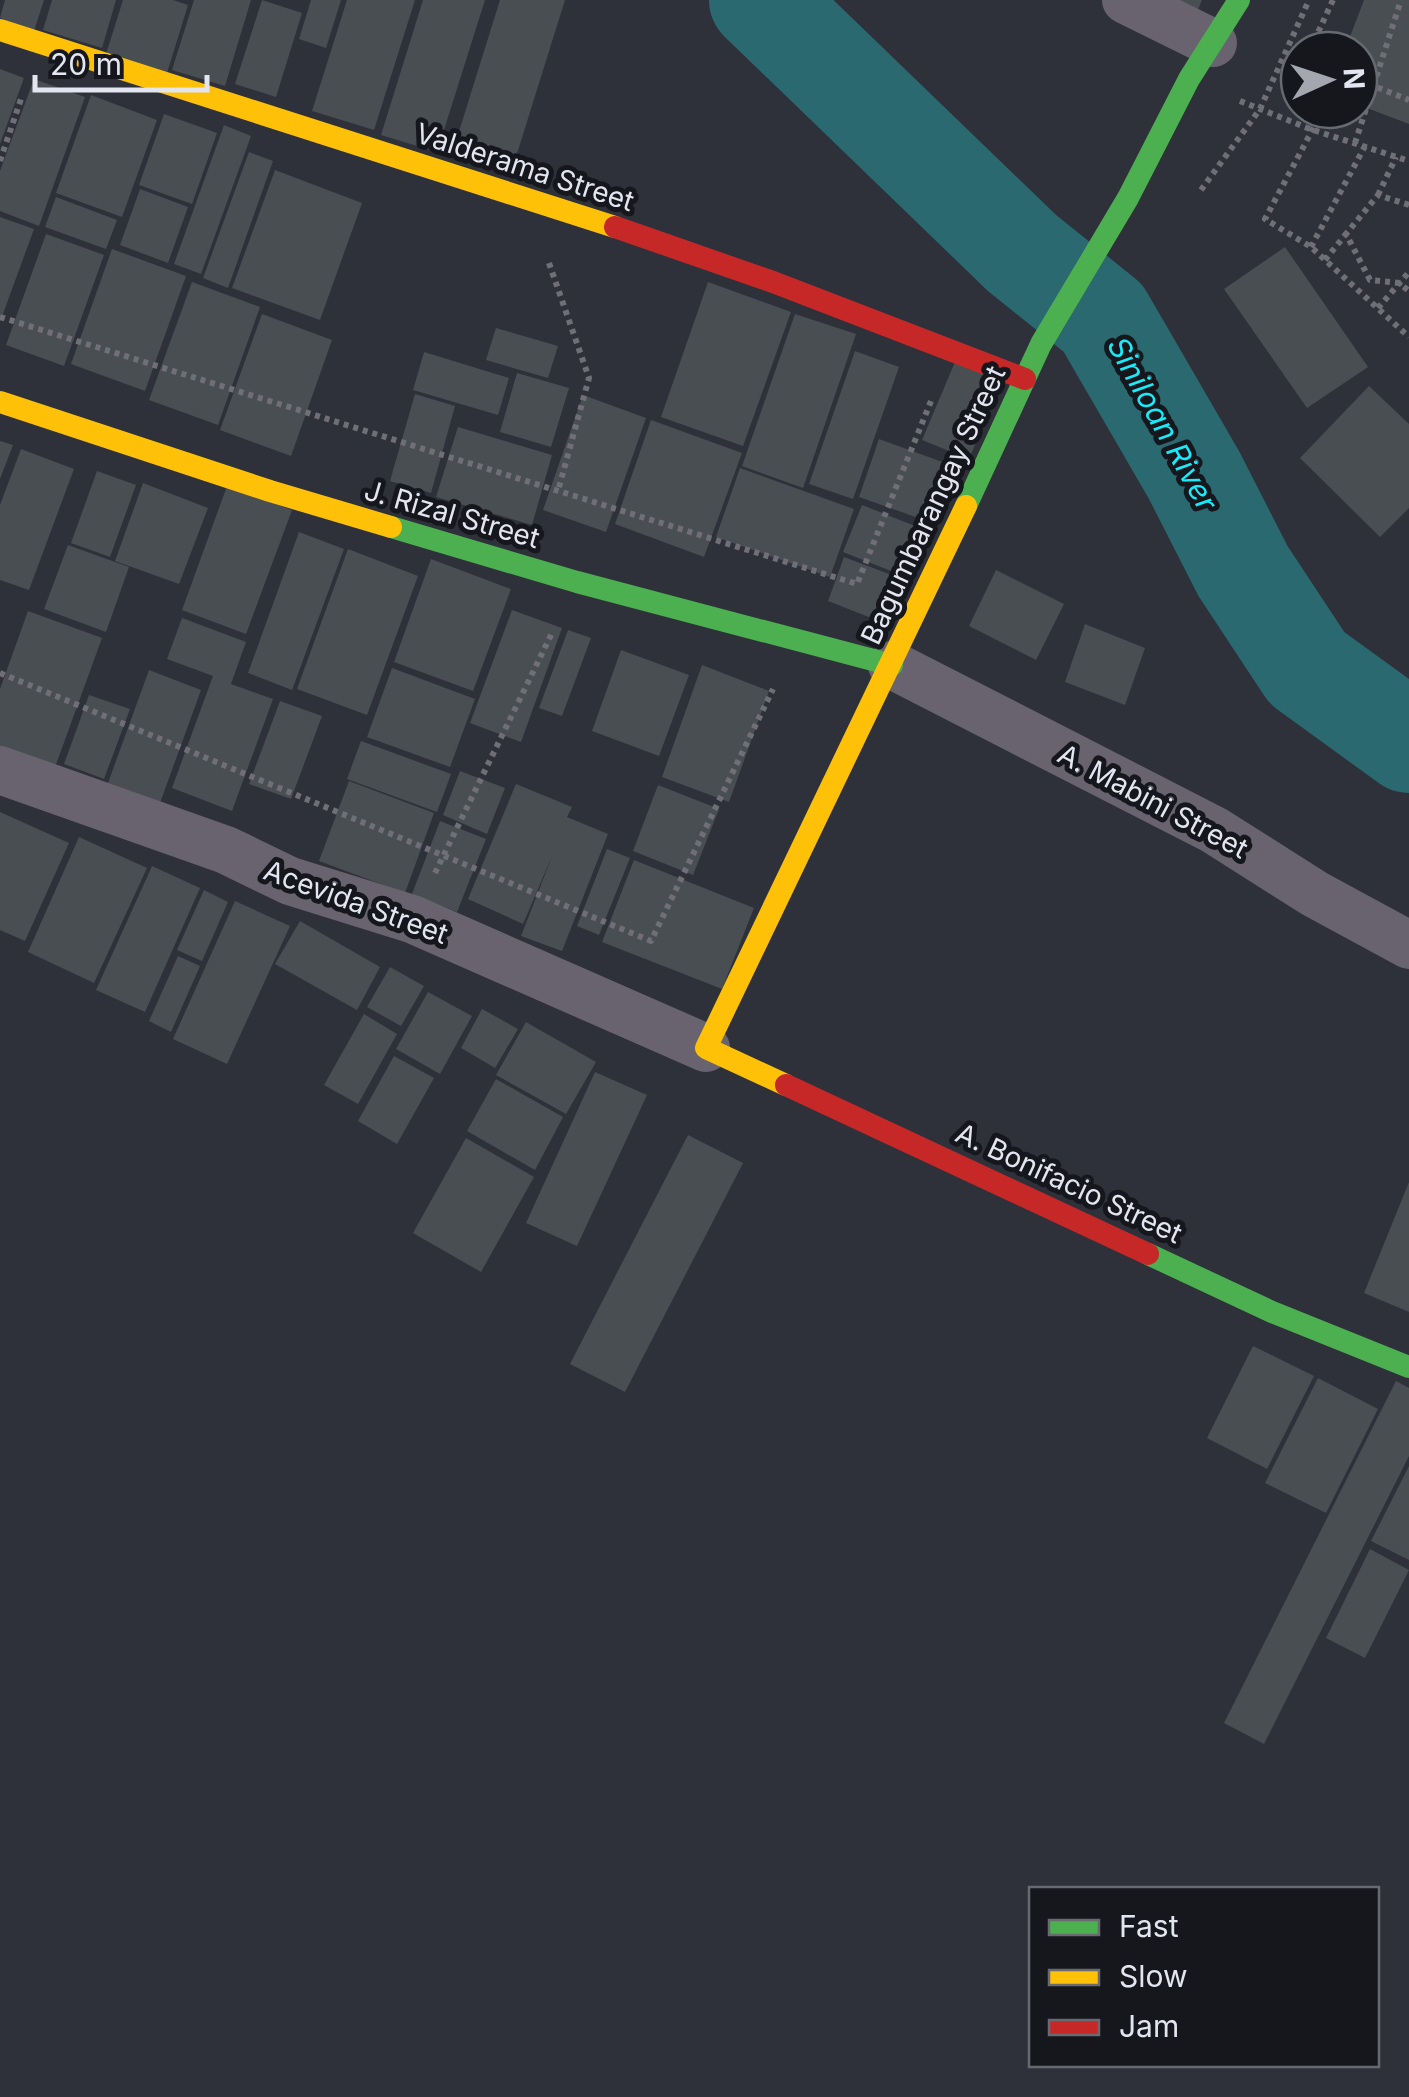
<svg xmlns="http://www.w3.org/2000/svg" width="1409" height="2097" font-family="Inter,sans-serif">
	<rect width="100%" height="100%" fill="#2e3139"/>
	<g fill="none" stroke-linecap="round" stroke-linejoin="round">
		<path stroke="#2b6970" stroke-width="102" d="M760,0L1022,253L1103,318L1194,475L1243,571L1307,668L1409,742"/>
	</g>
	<path fill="#494e53" d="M5,0H44L34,31L0,18Z
		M52,0H116L102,48L43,30Z
		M123,0H173L188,5L167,73L106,54Z
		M194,0H251L225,86L172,70Z
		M262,0L302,13L276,97L235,84Z
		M311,0H341L326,48L299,39Z
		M347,0H415L374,130L312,111Z
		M423,0H485L437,152L381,135Z
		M500,0H565L515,160L456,141Z
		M1170,0H1202L1197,12Z
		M1364,0H1409V124L1359,105V50H1345Z
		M0,69L24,78L0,144Z
		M34,79L85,97L39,226L0,211V171Z
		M91,95L157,120L122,217L56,193Z
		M164,114L217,133L192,204L139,185Z
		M224,125L251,136L201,274L174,264Z
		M249,152L273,161L228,288L203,278Z
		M275,170L362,203L320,320L232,288Z
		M140,189L188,207L168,263L120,245Z
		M56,197L117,220L106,249L45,227Z
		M0,217L34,229L0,322Z
		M46,234L104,255L64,366L6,345Z
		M1285,247L1368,367L1307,408L1224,289Z
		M112,249L186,276L145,391L71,364Z
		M192,282L260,307L218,425L149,400Z
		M708,282L791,312L743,446L661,417Z
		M262,314L332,340L291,456L220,430Z
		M795,314L856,334L803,488L742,466Z
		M496,328L558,346L548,378L486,360Z
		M855,351L899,367L853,499L809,484Z
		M424,352L509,378L498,415L413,390Z
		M955,362L1002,382L969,459L922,440Z
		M517,373L569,388L551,447L500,432Z
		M1369,386L1409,424V508L1380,537L1300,458Z
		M415,394L455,406L431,493L390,481Z
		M583,395L646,418L606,532L543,510Z
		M651,420L742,453L704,557L615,524Z
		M458,427L552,455L532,525L436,497Z
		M879,439L948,464L927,521L859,497Z
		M0,441L13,445L0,479Z
		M21,449L74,469L29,590L0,580V505Z
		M740,468L854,509L830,577L716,537Z
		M97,471L136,485L110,557L71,543Z
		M143,483L208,508L179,584L115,561Z
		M227,486L292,510L246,634L182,610Z
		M862,505L920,528L901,575L843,552Z
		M299,532L344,549L292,690L248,673Z
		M68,545L129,567L106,632L44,609Z
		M348,549L418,576L367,715L297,689Z
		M844,557L897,577L879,621L828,601Z
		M431,559L511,589L473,691L394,662Z
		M996,570L1064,604L1036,660L969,626Z
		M512,610L562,628L521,742L470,723Z
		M28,611L102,638L54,770L0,749V689Z
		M182,618L246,642L231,684L273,699L232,811L172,788L213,676L167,659Z
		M1085,624L1145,648L1125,705L1065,682Z
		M568,630L591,638L562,716L539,708Z
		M621,650L689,675L659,756L592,731Z
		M702,665L769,691L729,802L662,777Z
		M392,668L475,699L450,767L367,737Z
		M149,670L201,690L156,814L104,794Z
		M89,695L130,709L104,779L64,764Z
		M280,701L322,716L291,799L249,784Z
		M361,741L451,774L437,812L347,779Z
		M460,771L505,788L487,834L443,815Z
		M349,781L434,813L405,893L319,861Z
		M516,784L572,807L567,817L608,834L562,951L521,936L553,854L523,924L468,899Z
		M658,785L719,809L693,875L633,851Z
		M0,812L69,843L25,941L0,930Z
		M440,821L486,839L457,912L412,894Z
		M79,837L147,868L94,983L28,952Z
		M607,849L630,858L599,935L577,926Z
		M634,860L754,908L722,989L602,942Z
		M152,866L200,888L145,1012L96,990Z
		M204,890L228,902L202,961L177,950Z
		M235,901L290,926L227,1064L173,1039Z
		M300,921L380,967L357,1010L275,964Z
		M178,956L200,966L171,1032L149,1021Z
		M390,967L424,986L401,1026L367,1007Z
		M428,992L472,1016L440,1074L396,1049Z
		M482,1009L518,1029L495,1068L461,1048Z
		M364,1014L397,1034L358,1104L324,1085Z
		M526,1022L596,1062L566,1114L496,1075Z
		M394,1056L434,1078L397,1144L358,1121Z
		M595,1072L647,1095L577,1246L526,1223Z
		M496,1079L563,1117L535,1170L467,1131Z
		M688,1135L743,1163L625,1392L570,1364Z
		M466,1138L534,1177L481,1272L413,1233Z
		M1409,1182V1312L1364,1293Z
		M1253,1346L1314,1376L1267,1469L1207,1438Z
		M1318,1378L1378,1409L1326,1513L1265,1483Z
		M1396,1381L1409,1388V1456L1264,1744L1224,1723Z
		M1409,1466V1560L1371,1541Z
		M1370,1549L1409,1570L1365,1658L1326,1638Z"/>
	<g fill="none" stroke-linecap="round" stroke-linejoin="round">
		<path stroke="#706e76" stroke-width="6" stroke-dasharray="5 5" stroke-linecap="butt" d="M1310,50L1333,0
			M1359,80L1409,100
			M1240,101L1310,129L1409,161
			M1323,110L1265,219L1311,247L1409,337
			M1355,143L1401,0
			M0,161L22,96
			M1201,190L1260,109L1309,0
			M1378,195L1396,157
			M1409,205L1378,195L1346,234L1370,280L1399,283L1409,291
			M1311,247L1365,146
			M1325,260L1346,234
			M549,263L589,378L558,491
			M1378,308L1409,272
			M0,317L857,584L931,401
			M0,673L651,941L773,689
			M435,873L552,633"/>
		<path stroke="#68636e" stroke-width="48" d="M1126,0L1213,43
			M892,665L1214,830L1315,894L1409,945
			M0,770L226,850L290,881L412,919L706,1048"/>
		<path stroke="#4caf50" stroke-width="22" d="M966,506L1041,344L1128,198L1189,79L1239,0
			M391,527L577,582L892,665
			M1148,1254L1272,1312L1409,1367"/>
		<path stroke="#ffc107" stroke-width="22" d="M0,30L615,227
			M0,402L270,491L391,527
			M786,1085L706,1048L966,506"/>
		<path stroke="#c62828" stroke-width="22" d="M615,227L773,282L1025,379
			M786,1085L1148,1254"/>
	</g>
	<g text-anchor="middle" stroke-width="10" stroke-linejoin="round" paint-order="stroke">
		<g font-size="28" fill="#e3e6f0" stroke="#15171d">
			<text transform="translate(525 167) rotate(18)" y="10">Valderama Street</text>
			<text transform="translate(933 505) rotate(-65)" y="10">Bagumbarangay Street</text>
			<text transform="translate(452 514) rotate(16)" y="10">J. Rizal Street</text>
			<text transform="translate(1153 801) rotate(28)" y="10">A. Mabini Street</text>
			<text transform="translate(356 902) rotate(20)" y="10">Acevida Street</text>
			<text transform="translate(1069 1183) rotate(25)" y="10">A. Bonifacio Street</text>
		</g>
		<g font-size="30" font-style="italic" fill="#17ebfa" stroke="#15171d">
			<text transform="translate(1162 424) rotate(61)" y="10">Siniloan River</text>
		</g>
	</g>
	<rect x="1029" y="1887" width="350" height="180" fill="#15171d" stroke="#676a71" stroke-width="2.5"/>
	<rect x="1049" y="1920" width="50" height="15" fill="#4caf50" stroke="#676a71" stroke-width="2.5"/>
	<text x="1119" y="1937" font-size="30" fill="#e3e6f0">Fast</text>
	<rect x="1049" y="1970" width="50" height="15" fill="#ffc107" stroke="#676a71" stroke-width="2.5"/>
	<text x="1119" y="1987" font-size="30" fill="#e3e6f0">Slow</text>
	<rect x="1049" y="2020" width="50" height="15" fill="#c62828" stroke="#676a71" stroke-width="2.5"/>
	<text x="1119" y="2037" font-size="30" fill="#e3e6f0">Jam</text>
	<g transform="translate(1329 80) rotate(87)"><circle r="48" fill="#15171d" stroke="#676a71" stroke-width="2.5"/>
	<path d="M0-8L18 38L0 25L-18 38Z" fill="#a4a7b0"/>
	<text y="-15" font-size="28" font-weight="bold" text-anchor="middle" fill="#e3e6f0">N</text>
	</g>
	<path d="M35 75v15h172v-15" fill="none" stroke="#e3e6f0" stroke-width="5"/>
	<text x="50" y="75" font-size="30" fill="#e3e6f0" stroke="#15171d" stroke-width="8" paint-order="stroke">20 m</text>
</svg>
